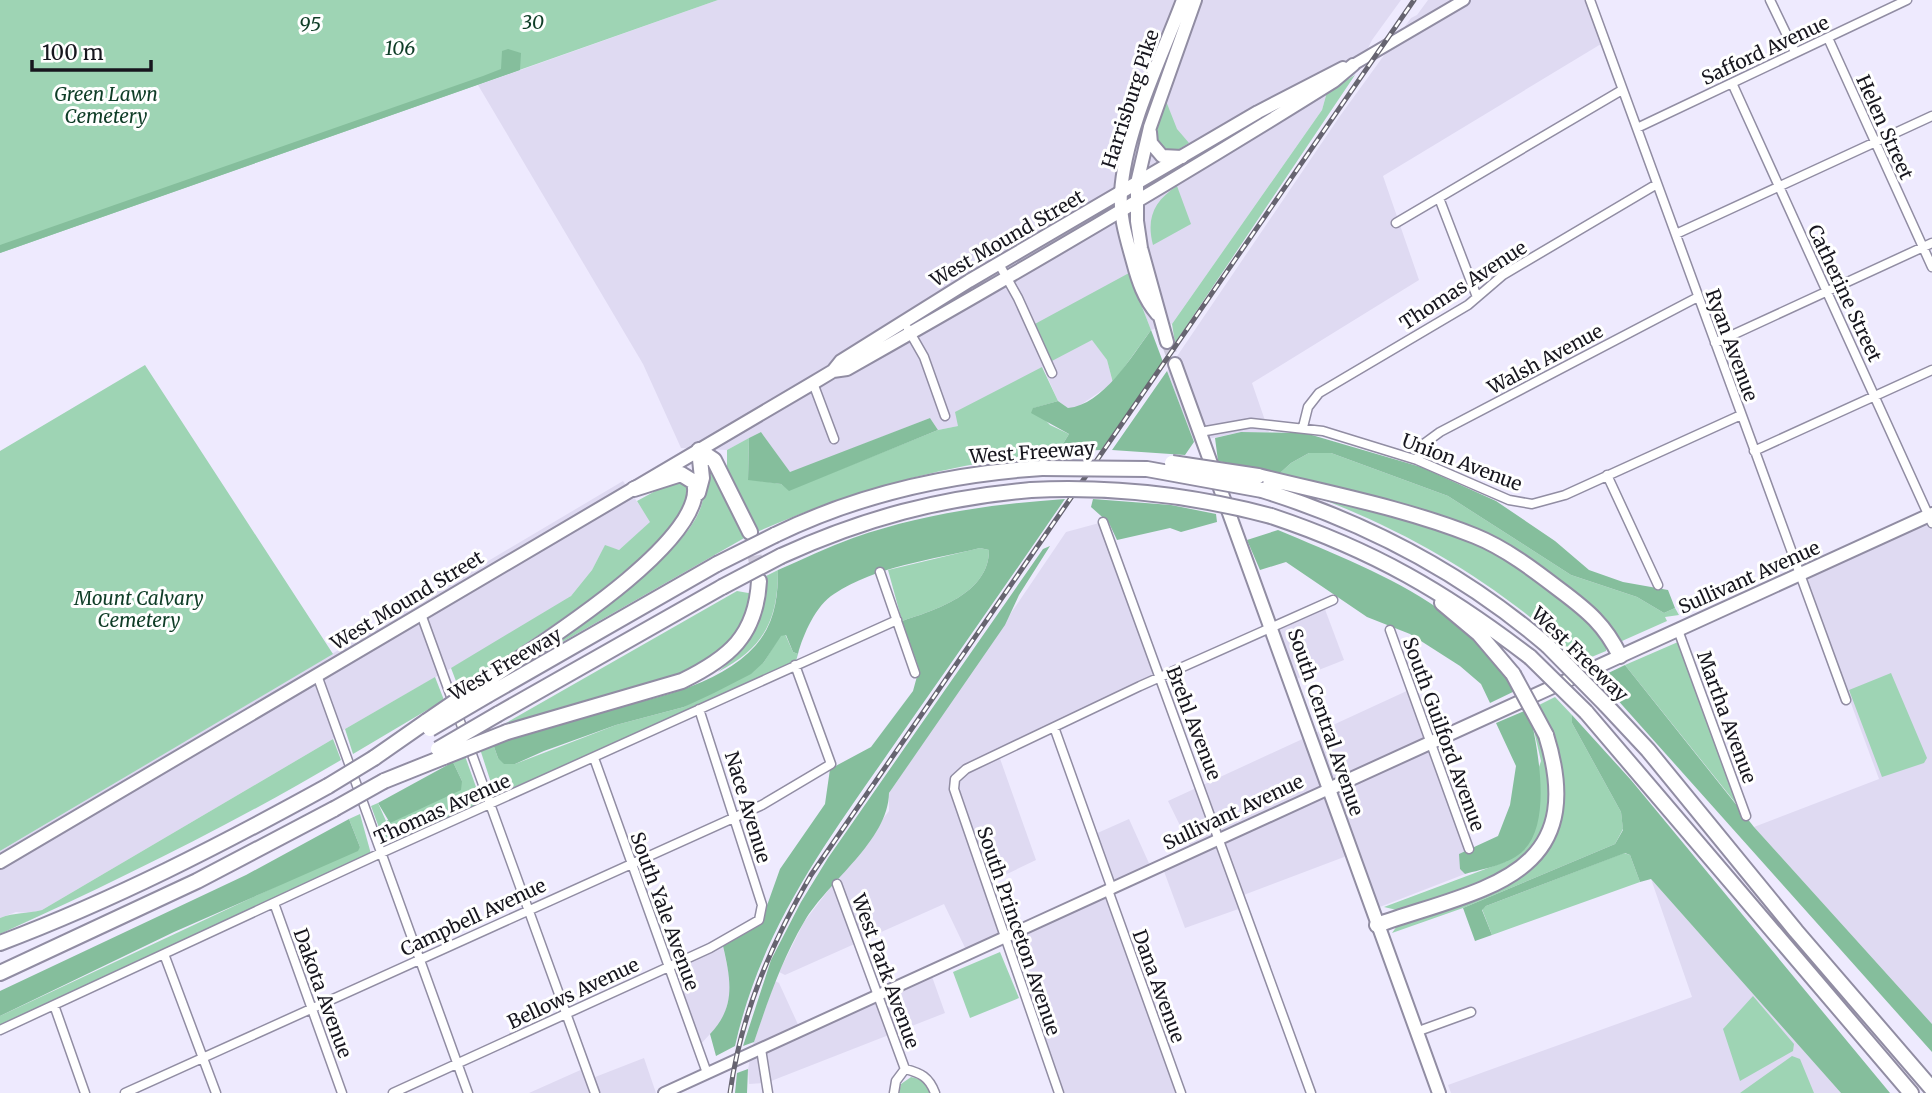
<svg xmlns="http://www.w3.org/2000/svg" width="1932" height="1093" font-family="Merriweather,serif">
	<rect width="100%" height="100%" fill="#eeeafe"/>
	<path fill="#dfdaf2" d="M718,0H1401L1372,40L1355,75L1327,92L1322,110L1172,324L1151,330L1129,273L1092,339L1107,360L1113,383L1076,408H1068L1058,401L1043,367L958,426L938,430L930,418L790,473L761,432L727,450L681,448L643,364L478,85Z
		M1428,0H1586L1601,44L1383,176L1419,280L1252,383L1269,432H1241L1194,442L1167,371L1340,116L1411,18L1417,15Z
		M623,481L651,522L619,550L605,546L592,570L571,596L544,615L345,729L333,739L42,910L29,913L16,912L0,918V851Z
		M1932,521V1024L1754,827L1879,779L1805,579Z
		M1103,522L1159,677L998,753L1036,860L986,884L1004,938L1108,890L1181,1093H1059L1003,939L968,954L944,904L785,975L779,972L804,922L889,811V793L1066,532Z
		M1323,604L1344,660L1291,681L1273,626Z
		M1411,689L1469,849L1460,869L1465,874L1372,910L1352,854L1241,896L1244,907L1185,928L1162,866L1193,852L1168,801Z
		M1129,819L1152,870L1112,889L1093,835Z
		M1651,879L1841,1093H1451L1448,1085L1692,997Z
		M722,942L732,988L723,1020L698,1047L669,967Z
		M930,971L945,1013L766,1083L749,1084L748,1069L754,1041L775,981L779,983L801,1031Z
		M644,1058L656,1093H529L585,1068L590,1079Z"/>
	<path fill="#9ed4b4" d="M0,0H718L0,253Z
		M1355,75L1175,343L1172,324L1322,110L1327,92Z
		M1166,101L1177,129L1189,143L1176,151H1163C1148,135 1160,119 1166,101Z
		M1177,186L1191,224L1153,245C1146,218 1154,201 1177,186Z
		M1129,273L1151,330L1113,383L1107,360L1092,340L1050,362L1033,325Z
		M145,365L333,654L0,851V451Z
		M1042,367L1058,401L1034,408L1050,425L1069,434L1058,452C950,464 857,488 757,532L727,467V450L749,438L748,479L781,484L789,490L938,430L958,426L955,412Z
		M1309,453H1331L1448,496L1571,575L1637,597L1664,613L1675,608L1679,615L1665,617L1667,621L1622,641C1608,621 1589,605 1570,589C1479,514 1390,501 1280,473L1291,463Z
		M706,465L730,501L746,537L545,652L543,648C591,613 666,570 696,518C705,502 706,483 706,465Z
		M687,481L686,508L659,542L593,598L459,689L451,668L571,596L592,570L605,545L619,550L650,522L637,501L670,483Z
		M1317,497L1379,509L1476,543L1507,559L1593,621L1607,646L1606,651L1582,661C1499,586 1422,538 1317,497Z
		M980,548L989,550C989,594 935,610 902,621L888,570Z
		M778,570C778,620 764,648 718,672C750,644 766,620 766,576Z
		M737,591L754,594C748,614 741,635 724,651C685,687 556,714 501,730L499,727Z
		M785,634L793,652L798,654L796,661L617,744L495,795L480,749L493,744L498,758L515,764L616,725L684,707L764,662L780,636Z
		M1678,642L1738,806L1625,665Z
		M1891,673L1927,758L1924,763L1882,777L1849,690Z
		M435,677L444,700L353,754L345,729Z
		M1555,697L1572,715V723L1621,812L1623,829L1615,844L1463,908L1392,933L1397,926C1439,910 1525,891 1546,849C1551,841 1552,828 1554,818C1565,770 1558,750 1539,705Z
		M1529,709C1535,726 1543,742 1548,759C1550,769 1549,781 1549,791C1552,875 1463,888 1401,911L1384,907L1507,861L1541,761Z
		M333,739L341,760C231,825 117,881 0,934V918C15,912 27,914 42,910Z
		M465,756L481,801L479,806L385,844L371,806L378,803L386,821L462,781L453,762Z
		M360,814L371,854L0,1026V1016L360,847L349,819Z
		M1624,853L1630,855L1640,882L1492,935L1482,909L1486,906Z
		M1000,952L1019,998L970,1018L953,972Z
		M1753,996L1794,1044L1793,1051L1740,1081L1723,1029Z
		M1792,1056L1800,1059L1814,1093H1740Z
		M911,1077L923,1080L931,1093H899L901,1084Z"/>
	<path fill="#85be9c" d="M508,49L521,53L520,70L0,253V245L483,76L501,69L502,51Z
		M1151,330L1163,362L1101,450L1058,452L1069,434L1031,413L1033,408L1058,401L1068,408C1103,405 1132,356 1151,330Z
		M1167,371L1194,442L1185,455L1112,450Z
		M930,418L938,430L789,491L781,484L748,480L749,438L761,432L790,472Z
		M1241,432L1305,433L1421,467L1496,501L1555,541L1589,570L1623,582L1668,590L1675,608L1664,613L1637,597L1571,575L1448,496L1331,453H1309L1291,463L1280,473L1218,461L1215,438Z
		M1065,499C1010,579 954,659 898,739C829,839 762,925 735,1046L716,1056L710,1034C736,1007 731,980 723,946L760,925L780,869L825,804L830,769L871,747L913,691L919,669L902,621C935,610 989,594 989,550L980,548C932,560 876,566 834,594C816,605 803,635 798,654L793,652L786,635L781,636L764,662L751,674L714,693L684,707L616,725L544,751L515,764H504L498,758L493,744C527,734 561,723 596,713C648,699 718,688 756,645C775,623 778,597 778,570C803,559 828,547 853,538C921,514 993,504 1065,499Z
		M1093,499L1171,505L1216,514L1217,522L1181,532L1170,528L1117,540L1109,523L1091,507Z
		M1278,530C1332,553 1390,575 1439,609C1470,630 1493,661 1517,690L1490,703L1481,684L1460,666L1410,634L1367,617L1286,562L1260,570L1247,540Z
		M1050,546L1019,595L1005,625L889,793C888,841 828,881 804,922C782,959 768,1001 754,1042L743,1046L771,960L801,902L828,858L1043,549Z
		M1625,665L1754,827L1932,1024V1052L1598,678Z
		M1529,709C1537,745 1553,820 1524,850C1511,864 1483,869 1465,874L1460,869L1459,854L1498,836L1510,805L1516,766L1496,723Z
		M1572,715L1631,780L1890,1093H1841L1651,879L1640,882L1630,855L1625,853L1486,906L1482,910L1492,935L1475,941L1463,908L1615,844L1623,830L1621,812L1572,723Z
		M453,762L462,781L461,790L390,823L378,803Z
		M349,819L360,847L358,851L174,932L0,1016V991L246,875Z
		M748,1069L747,1093H735L737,1073Z"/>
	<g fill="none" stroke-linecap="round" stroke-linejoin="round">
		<path stroke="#cecadc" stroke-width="12" stroke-dasharray="12 6" stroke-linecap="butt" d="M1167,342L1175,364"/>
		<path stroke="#cecadc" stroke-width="14" stroke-dasharray="14 7" stroke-linecap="butt" d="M751,535L759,580"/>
		<defs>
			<path id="minor" d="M1590,0L1846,700
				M1770,0L1795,52
				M1828,38L1932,267
				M1732,83L1932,523
				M1637,128L1907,0
				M1439,198L1477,297
				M1396,223L1622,90
				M1676,234L1932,116
				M999,264L1018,298L1052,373
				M908,329L924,357L945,416
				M1715,343L1932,243
				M813,383L834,439
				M1303,427L1308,407L1319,393L1468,305L1503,275L1657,184
				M1200,432L1251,423L1323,431L1417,460L1509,500L1532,504L1565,495L1741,415
				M1754,451L1932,370
				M1417,460L1425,443L1440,432L1698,297
				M1607,475L1658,585
				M1103,522L1311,1093
				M880,572L915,673
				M421,614L595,1093
				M1390,630L1469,849
				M1678,630L1746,816
				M317,675L468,1093
				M1054,727L1112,889
				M594,758L707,1073
				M837,884L905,1069
				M1108,890L1181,1093
				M274,903L342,1093
				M164,954L216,1093
				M54,1005L85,1093
				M0,1030L381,853L897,620
				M1416,1032L1471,1012
				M761,1049L768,1093
				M905,1069C921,1073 929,1077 935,1093
				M125,1093L762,805L831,764L795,665
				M393,1093L710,948L759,920L762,905L699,709
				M894,1093L896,1081L905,1069
				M1059,1093L954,789L955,779L966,769L1140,686L1333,600"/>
			<path id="tertiary" d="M1353,65L1464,0
				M664,1093L1329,789"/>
			<path id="secondary" d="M833,371L841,361L969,281L1258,112L1343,68
				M1329,789L1932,514
				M0,862L813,383L833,371L847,369C1012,276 1174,181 1334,81L1353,65"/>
			<path id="primary" d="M1150,132L1151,143L1162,156L1182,157
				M1157,314C1144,299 1138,281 1133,262C1127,240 1119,216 1121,193C1125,130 1161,59 1183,0
				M1167,342L1141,248L1137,221V183L1150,127L1195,0
				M1175,364L1439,1093"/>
			<path id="motorway" d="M699,450L714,460L750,532
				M1258,476C1330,494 1405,508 1475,536C1505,548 1534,570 1560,590C1588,611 1605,625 1620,656
				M1262,490C1368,523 1463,573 1548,646
				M698,493L702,478L699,450
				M1271,516C1373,550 1445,592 1530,657
				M775,535C859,494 950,474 1042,468
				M781,556C864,518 940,498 1031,490
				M1442,603L1479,634L1513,674
				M481,684C525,654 711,541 694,482L681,474L634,489
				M488,695L717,564
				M1605,704L1648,750L1796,931L1932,1089
				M1586,712L1911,1093
				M498,714L722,587
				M507,732L682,681C729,658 756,636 759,581
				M374,758L427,721
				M384,781L444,757
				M1377,925C1481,888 1591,879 1546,735
				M0,943C114,900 221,845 328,786
				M0,973L197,881L334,809"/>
		</defs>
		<use href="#minor" stroke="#918da3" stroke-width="11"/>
		<use href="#tertiary" stroke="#918da3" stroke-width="14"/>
		<use href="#secondary" stroke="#918da3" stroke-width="16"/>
		<use href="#primary" stroke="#918da3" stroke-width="16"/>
		<use href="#motorway" stroke="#918da3" stroke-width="18"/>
		<use href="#minor" stroke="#fff" stroke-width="8"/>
		<use href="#tertiary" stroke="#fff" stroke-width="10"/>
		<use href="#secondary" stroke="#fff" stroke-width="12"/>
		<use href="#primary" stroke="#fff" stroke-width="12"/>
		<use href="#motorway" stroke="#fff" stroke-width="14"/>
		<defs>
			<path id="rail" d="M730,1093C741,1014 771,944 811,875L1414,0"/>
		</defs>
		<use href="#rail" stroke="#666470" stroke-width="5"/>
		<use href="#rail" stroke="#fff" stroke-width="2.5" stroke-dasharray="8" stroke-linecap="butt"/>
		<defs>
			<path id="motorway-bridge" d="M1172,463L1258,476
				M1042,468L1147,469L1262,490
				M1031,490C1113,486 1192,495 1271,516
				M717,564L775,535
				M722,587L781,556
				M1548,646L1605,704
				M1530,657L1586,712
				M1513,674L1546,735
				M427,721L481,684
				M430,729L488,695
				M438,749L498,714
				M444,757L507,732
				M328,786L374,758
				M334,809L384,781"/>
		</defs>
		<use href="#motorway-bridge" stroke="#918da3" stroke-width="18" stroke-linecap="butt"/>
		<use href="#motorway-bridge" stroke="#fff" stroke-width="14"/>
	</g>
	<g text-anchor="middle" stroke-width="6" stroke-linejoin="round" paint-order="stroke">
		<g font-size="19" font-style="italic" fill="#0f3d27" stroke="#fff">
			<text x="533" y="29">30</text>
			<text x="310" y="31">95</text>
			<text x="400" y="55">106</text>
			<text x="106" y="101">Green Lawn<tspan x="106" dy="22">Cemetery</tspan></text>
			<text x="139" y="605">Mount Calvary<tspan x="139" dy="22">Cemetery</tspan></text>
		</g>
		<g font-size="19" fill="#17161e" stroke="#fff">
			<text transform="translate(1765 50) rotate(-25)" y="7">Safford Avenue</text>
			<text transform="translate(1130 99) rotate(-72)" y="7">Harrisburg Pike</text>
			<text transform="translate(1885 127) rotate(66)" y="7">Helen Street</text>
			<text transform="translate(1007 238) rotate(-30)" y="7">West Mound Street</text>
			<text transform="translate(1463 285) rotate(-33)" y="7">Thomas Avenue</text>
			<text transform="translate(1845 293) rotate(65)" y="7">Catherine Street</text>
			<text transform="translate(1732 345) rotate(70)" y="7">Ryan Avenue</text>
			<text transform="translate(1545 359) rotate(-28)" y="7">Walsh Avenue</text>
			<text transform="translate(1032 452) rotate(-4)" y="7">West Freeway</text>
			<text transform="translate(1462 462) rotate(21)" y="7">Union Avenue</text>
			<text transform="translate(1749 577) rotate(-24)" y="7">Sullivant Avenue</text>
			<text transform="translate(407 600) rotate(-31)" y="7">West Mound Street</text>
			<text transform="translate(1580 654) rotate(44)" y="7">West Freeway</text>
			<text transform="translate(505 664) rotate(-30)" y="7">West Freeway</text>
			<text transform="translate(1727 717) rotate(70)" y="7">Martha Avenue</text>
			<text transform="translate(1326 722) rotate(71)" y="7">South Central Avenue</text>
			<text transform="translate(1194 723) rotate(69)" y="7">Brehl Avenue</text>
			<text transform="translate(1444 734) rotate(70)" y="7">South Guilford Avenue</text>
			<text transform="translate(748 807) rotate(73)" y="7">Nace Avenue</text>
			<text transform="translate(442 809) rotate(-24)" y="7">Thomas Avenue</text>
			<text transform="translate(1233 812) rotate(-25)" y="7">Sullivant Avenue</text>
			<text transform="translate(665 911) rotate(70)" y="7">South Yale Avenue</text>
			<text transform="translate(473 917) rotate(-25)" y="7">Campbell Avenue</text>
			<text transform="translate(1019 931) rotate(71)" y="7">South Princeton Avenue</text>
			<text transform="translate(886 971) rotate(70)" y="7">West Park Avenue</text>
			<text transform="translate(1159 986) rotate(70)" y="7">Dana Avenue</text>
			<text transform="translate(323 993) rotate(70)" y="7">Dakota Avenue</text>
			<text transform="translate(573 993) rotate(-25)" y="7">Bellows Avenue</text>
		</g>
	</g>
	<path d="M32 60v10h119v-10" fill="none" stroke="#17161e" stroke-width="3.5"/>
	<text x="42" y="60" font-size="21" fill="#17161e" stroke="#ffffff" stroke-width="5" paint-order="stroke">100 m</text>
</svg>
